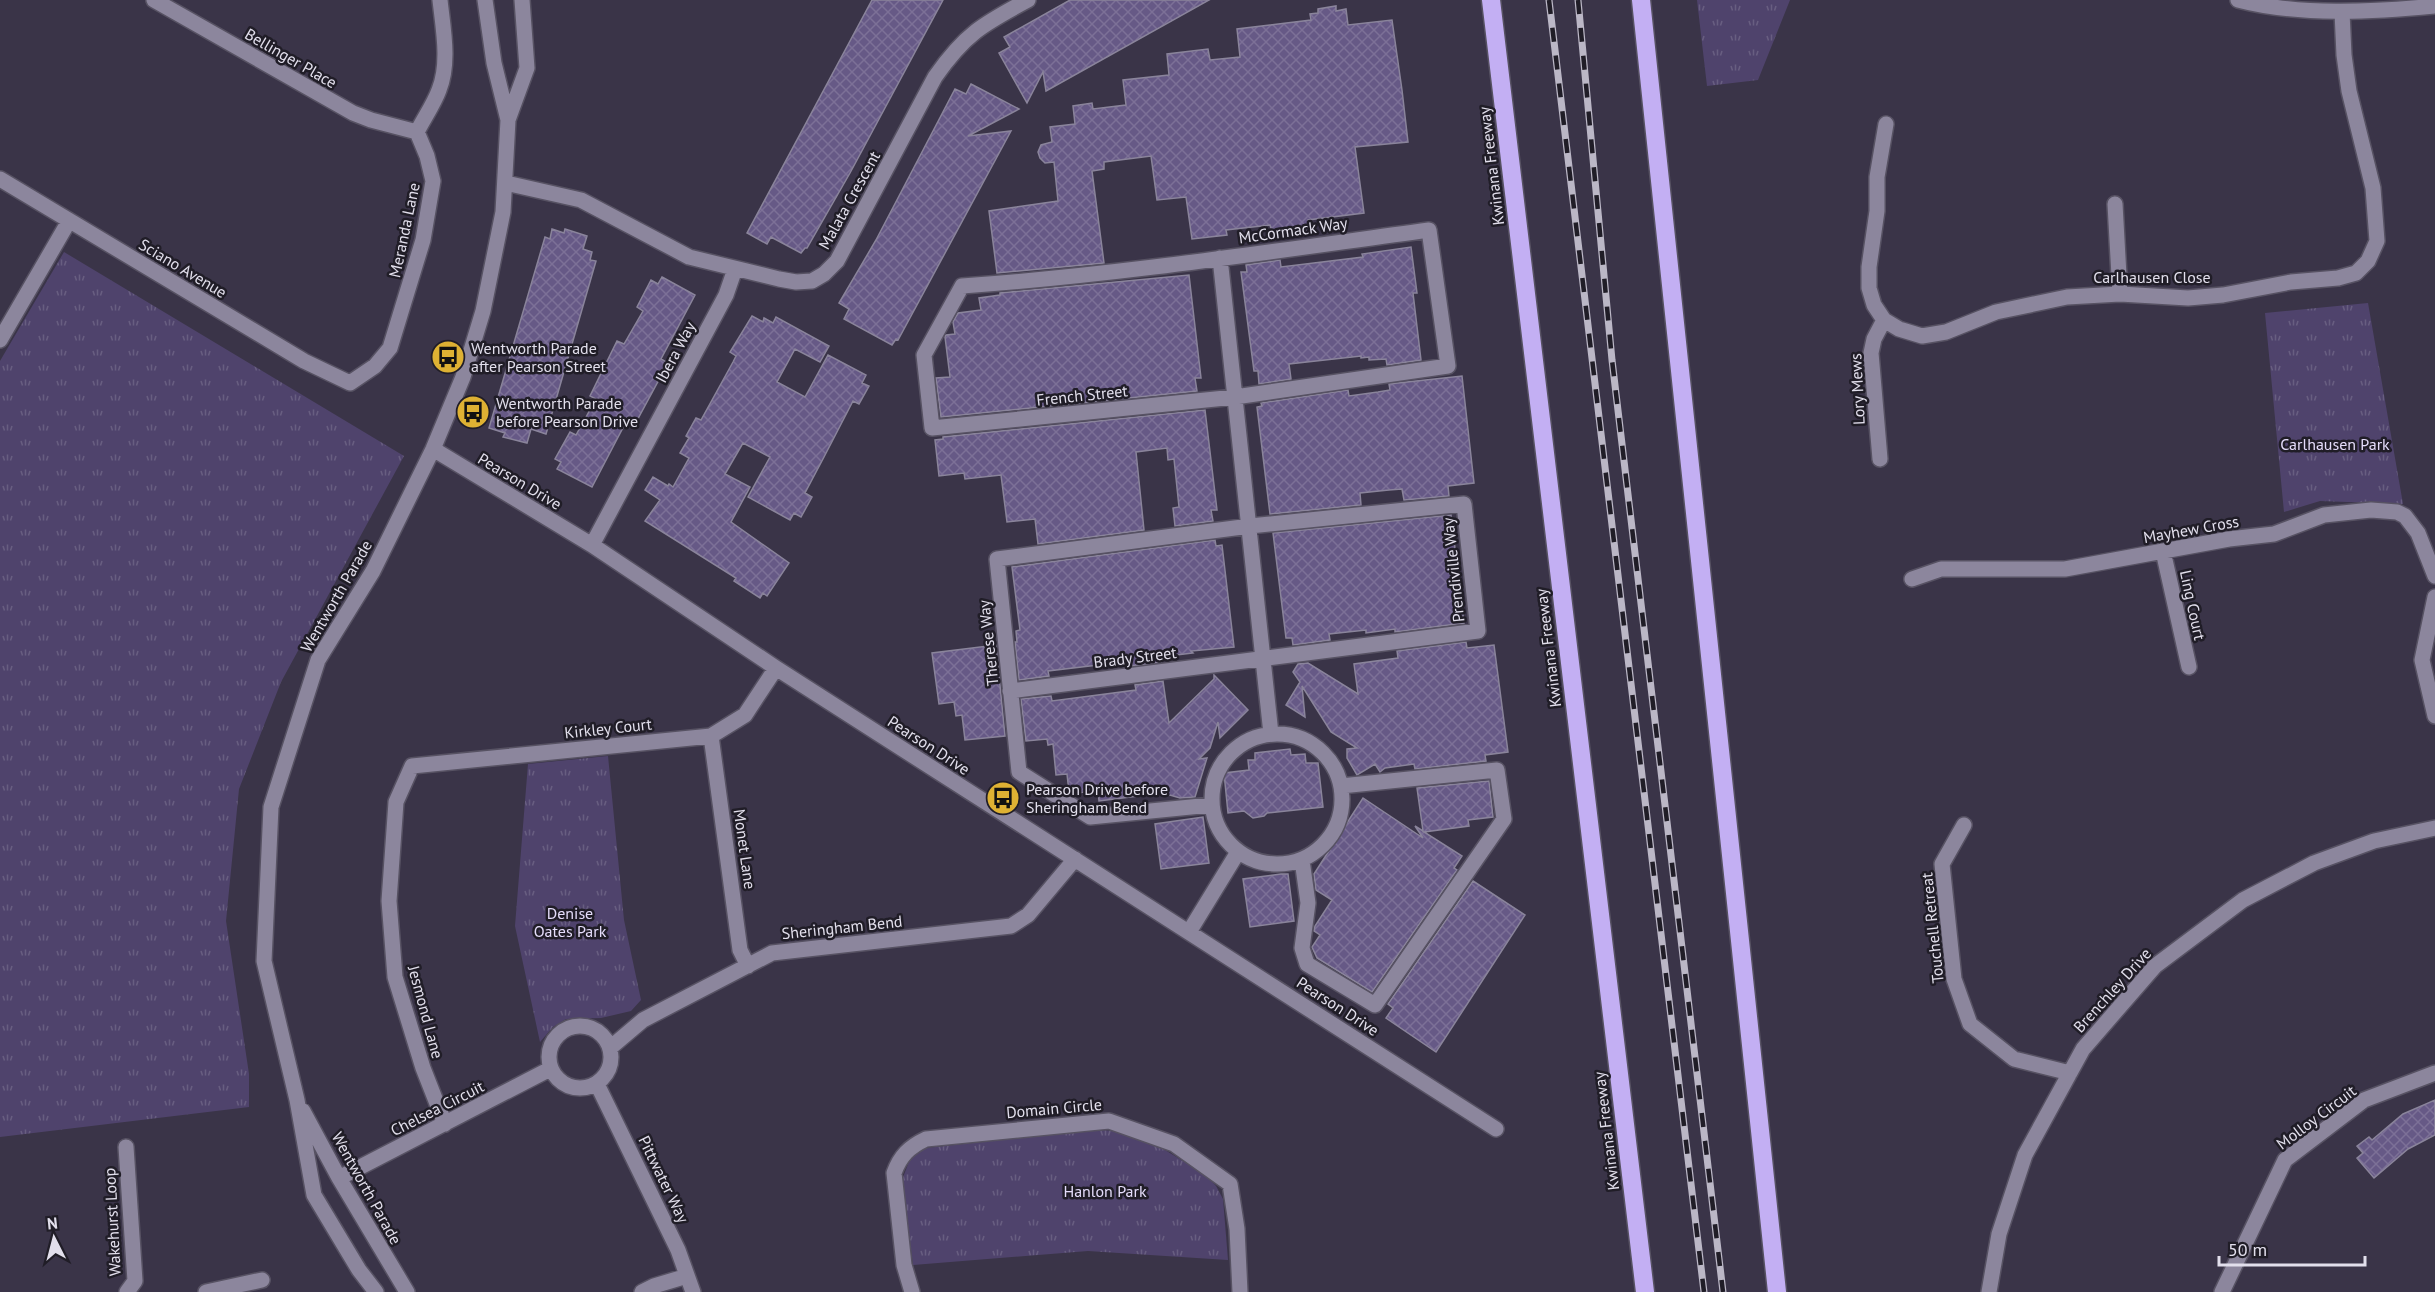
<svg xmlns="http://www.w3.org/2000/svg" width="2435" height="1292" font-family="'PT Sans',sans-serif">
	<defs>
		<pattern id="grass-tufts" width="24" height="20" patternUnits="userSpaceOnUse" patternTransform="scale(1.5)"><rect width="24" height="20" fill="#4f436c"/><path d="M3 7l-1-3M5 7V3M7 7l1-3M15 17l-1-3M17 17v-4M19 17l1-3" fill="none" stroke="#685e81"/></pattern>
		<pattern id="building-cross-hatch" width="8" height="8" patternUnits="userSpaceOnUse" patternTransform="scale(1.5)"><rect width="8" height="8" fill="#665986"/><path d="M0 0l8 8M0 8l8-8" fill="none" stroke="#7c7097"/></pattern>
	</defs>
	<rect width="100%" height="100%" fill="#3a3448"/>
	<path fill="url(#grass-tufts)" d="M1697,0H1790L1758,80L1707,86Z
		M64,252L404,456L281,682L239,789L226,921L249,1074V1107L0,1137V361Z
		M2368,303L2403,504L2320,501L2284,512L2265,313Z
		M608,756L624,920L641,1000L631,1011L601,1018L566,1019L553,1027L540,1042L515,926L528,764Z
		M1095,1130L1121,1131L1142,1136L1206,1175L1216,1186L1223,1199L1228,1260L1088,1251L913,1265L902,1180L910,1159L926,1148Z"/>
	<path fill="url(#building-cross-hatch)" stroke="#8a849b" stroke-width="1.5" d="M872,0H943L850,173L807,248H805L801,253L771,237L767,244L747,233Z
		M1070,0H1209L1046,91L1043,72L1027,103L999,53L1010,47L1004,37Z
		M1336,6V11L1346,9L1348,25L1392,20L1402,90L1408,142L1355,147L1364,213L1308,220L1307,230L1297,231L1298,233L1273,236L1270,225L1226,230L1227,235L1192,239L1186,197L1157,200L1151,156L1104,162V169L1092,171L1104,263L997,273L989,211L1058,201L1054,162L1045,163L1040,158L1038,152L1041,145L1052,142L1050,127L1075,124L1073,106L1092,103L1093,109L1126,105L1123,80L1169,75L1167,54L1208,49L1210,60L1240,57L1237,29L1311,20L1310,14L1318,13V9Z
		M971,84L1019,109L968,136L1011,131L898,340L896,339L892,345L844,319L849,309L839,303L876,240L955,89L966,94Z
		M552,229L564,233L565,229L587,236L583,249L592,252L590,260L596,261L546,434L531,429L527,443L503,437L505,433L489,428L545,237L550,239Z
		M1411,247L1417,293H1413L1421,360L1387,365L1386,359L1369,360V357L1361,358V356L1289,364L1291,379L1259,384L1258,371H1254L1241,272H1247L1246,265L1280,260L1281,267L1363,257L1362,254Z
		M1189,275L1201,378H1195L1197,391L941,417L936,378L950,377L945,337L946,335L955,334L953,322L958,313L981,310L979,298L1000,295V293Z
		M662,277L695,295L661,359L668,363L634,426L626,422L592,487L557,469L561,462L555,459L570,432L576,435L596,399L590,396L617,341L624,344L643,311L637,307L651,280L658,284Z
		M752,316L763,322L764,318L773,323L776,317L829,346L820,362L795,349L777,382L805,397L828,355L866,375L862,383L869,386L859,404L853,401L824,457L805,493L812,497L801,517L794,513L790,520L748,497L770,457L743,443L725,474L750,487L731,522L789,563L767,596L763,593L760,598L734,581L736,578L645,521L660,500L645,490L653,477L668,486L669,484L673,487L689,458L680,453L689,438L686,436L696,418L701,420L733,362L736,356L730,352Z
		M1462,376L1474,483L1448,486L1449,496L1404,500L1402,489L1389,490L1360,493L1361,505L1270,514L1257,407L1262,406L1261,403L1348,390L1349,396L1378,392L1390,390L1389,384Z
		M1205,410L1217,510H1211L1213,521L1175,526L1173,508L1179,507L1174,459L1168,460L1167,448L1136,452L1144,530L1038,544L1035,519L1007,522L1001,475L965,479L964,473L939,476L935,440L943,439V437Z
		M1451,515L1464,623L1395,632V629L1366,633V630L1329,634L1330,640L1293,645L1292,638H1286L1273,533Z
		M1215,540L1216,546L1222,545L1234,647L1191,651L1193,653L1160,657L1161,662L1132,666V661L1048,671L1049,676L1019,680L1015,642H1017L1016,631L1020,630L1012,567Z
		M1466,642L1467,648L1494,645L1508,752L1485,755L1486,761L1415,769L1414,764L1385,768L1380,772L1375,764L1357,775L1347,758V749L1357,748L1331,732L1302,686L1305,717L1286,705L1300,682L1293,672L1298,664L1308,663L1358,694L1354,664L1398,658L1397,651Z
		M996,645L1005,736L965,740L962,715L956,716L954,702L939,704L932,653Z
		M1214,675L1248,710L1220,738L1218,722L1210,748L1199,759L1207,758L1195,797L1180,798L1163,793L1099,801L1098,790L1071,794L1069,792L1067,774L1056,775L1053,744L1048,745L1047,739L1026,741L1021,699L1051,696L1052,701L1136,690L1135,685L1163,681L1169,723L1214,679Z
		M1290,749L1291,755L1305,754L1306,763H1318L1323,807L1267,813L1264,816L1253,818L1244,811L1228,813L1224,773L1249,770L1248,760H1255V753Z
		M1489,781L1493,817L1468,820L1469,826L1424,832L1462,856L1454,868L1457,870L1372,992L1317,958L1312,947L1320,935L1314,931L1315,926L1332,900L1316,890L1314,874L1363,798L1423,838L1415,826L1423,831L1417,788Z
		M1203,817L1209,863L1161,869L1155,824Z
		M1281,874H1288L1294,921L1250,927L1243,879Z
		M1473,881L1525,915L1436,1052L1386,1018L1393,1008L1388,1004Z
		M2435,1100V1135L2408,1149L2374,1178L2357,1158L2363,1153L2357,1146L2369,1137L2372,1140L2403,1114Z"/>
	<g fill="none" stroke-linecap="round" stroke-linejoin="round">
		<defs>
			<path id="minor" d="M154,0L353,113L371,120L417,132
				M2238,0C2299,16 2373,12 2435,6
				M508,120L527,68L522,0
				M1886,124L1877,177V211L1869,267V288L1874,305L1884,320L1899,329L1922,336L1946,332L1996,312L2067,297L2120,294L2188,298L2223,295L2291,282L2338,278L2356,273L2368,261L2377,241L2373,188L2349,91L2344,55L2342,12
				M0,179L304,361L350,383L375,366L390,348L423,240L433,181L427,156L417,132C424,118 434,104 439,90C450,63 443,28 440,0
				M506,183L581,200L689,257L779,279L796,282L812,281L824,274L837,261L935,77C965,34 983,24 1028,0
				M2115,204L2120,294
				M1429,230L1448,366L1235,397L932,428L924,355L962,286C1118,275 1274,251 1429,230Z
				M1220,258L1271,734
				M0,340L69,221
				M433,449L592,545L776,668L1496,1129
				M1880,459L1871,353L1874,339L1884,320
				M592,545L726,295L735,269
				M2163,551L2189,667
				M1912,579L1941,569H2065L2229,539L2274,534L2324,515L2371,510L2397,512L2405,516L2418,533L2435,576
				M2435,597L2422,660L2435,716
				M1010,691L1478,631L1464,504L1250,526L997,559L1019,772L1090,817L1211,805
				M1212 799a65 65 0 1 1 130 0a65 65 0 1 1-130 0Z
				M711,736L740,950L748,966
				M1964,825L1942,864L1954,979L1970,1024L2014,1059L2070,1073
				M1302,860L1308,903L1302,948L1307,964L1375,1005L1504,819L1497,770L1341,786
				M1189,932L1238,852
				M549 1057a31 31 0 1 1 62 0a31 31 0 1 1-62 0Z
				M610,1048L643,1020L772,953L1011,926L1028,915L1075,859
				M597,1084L678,1250L693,1292
				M303,1111L339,1178L407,1292
				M445,1124L423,1068L395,977L389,901L396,802L412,766L711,736L745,715L776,668
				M126,1147L135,1281L127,1292
				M339,1178L550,1069
				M206,1292L262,1280
				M376,1292L359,1270L314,1195L297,1100L264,961L271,807L318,660L373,571L433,449L463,377L483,311L503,212L508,120L494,63L485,0
				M642,1292L654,1286L687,1276
				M912,1292L904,1265L894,1173C900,1156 909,1147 926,1139L1109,1121L1174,1144L1230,1184L1237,1229L1240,1292
				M1989,1292L1999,1234L2025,1155L2083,1049L2155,966L2243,900L2314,863L2374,841L2435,828
				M2222,1292L2285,1160L2364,1100L2435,1073"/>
			<path id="highway" d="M1491,0L1645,1292
				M1641,0L1777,1292"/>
		</defs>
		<use href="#minor" stroke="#575263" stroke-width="18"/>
		<use href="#highway" stroke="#575263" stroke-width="21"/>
		<use href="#minor" stroke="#8c869d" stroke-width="15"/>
		<use href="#highway" stroke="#c3aff3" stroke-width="18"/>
		<defs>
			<path id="rail" d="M1549,0L1704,1292
				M1578,0L1612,360L1723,1292"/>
		</defs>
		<use href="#rail" stroke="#bbb7c6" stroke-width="7"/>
		<use href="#rail" stroke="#201d27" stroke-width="4.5" stroke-dasharray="14" stroke-linecap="butt"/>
	</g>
	<defs>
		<symbol id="bus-disc" viewBox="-11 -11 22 22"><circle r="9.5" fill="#deb133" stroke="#201d27"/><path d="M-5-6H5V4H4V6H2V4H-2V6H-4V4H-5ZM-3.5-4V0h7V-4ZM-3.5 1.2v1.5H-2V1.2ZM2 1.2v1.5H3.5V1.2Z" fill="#111"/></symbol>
	</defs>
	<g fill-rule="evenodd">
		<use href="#bus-disc" x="429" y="338" width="38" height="38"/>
		<use href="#bus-disc" x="454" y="393" width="38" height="38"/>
		<use href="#bus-disc" x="984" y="779" width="38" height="38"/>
	</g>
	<g text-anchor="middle" stroke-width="5" stroke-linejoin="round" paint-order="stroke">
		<g font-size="16" fill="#e2dfec" stroke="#201d27">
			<text transform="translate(291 58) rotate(30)" y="6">Bellinger Place</text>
			<text transform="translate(1491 166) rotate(-97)" y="6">Kwinana Freeway</text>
			<text transform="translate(849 200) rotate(-61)" y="6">Malata Crescent</text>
			<text transform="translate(404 230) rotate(-78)" y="6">Meranda Lane</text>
			<text transform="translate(1293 230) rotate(-8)" y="6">McCormack Way</text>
			<text transform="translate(183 268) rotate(31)" y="6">Sciano Avenue</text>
			<text x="2152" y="283">Carlhausen Close</text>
			<text transform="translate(675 352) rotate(-62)" y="6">Ibera Way</text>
			<text transform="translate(1857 389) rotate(-93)" y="6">Lory Mews</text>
			<text transform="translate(1082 395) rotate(-6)" y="6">French Street</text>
			<text transform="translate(520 481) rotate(31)" y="6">Pearson Drive</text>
			<text transform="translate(2191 529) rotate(-10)" y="6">Mayhew Cross</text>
			<text transform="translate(1453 570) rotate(-96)" y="6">Prendiville Way</text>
			<text transform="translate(336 596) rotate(-60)" y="6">Wentworth Parade</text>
			<text transform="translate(2193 605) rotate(78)" y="6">Ling Court</text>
			<text transform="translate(988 643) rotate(-96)" y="6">Therese Way</text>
			<text transform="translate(1548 648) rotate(-97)" y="6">Kwinana Freeway</text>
			<text transform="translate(1135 657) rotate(-7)" y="6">Brady Street</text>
			<text transform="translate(608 728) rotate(-6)" y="6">Kirkley Court</text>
			<text transform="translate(929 745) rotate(33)" y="6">Pearson Drive</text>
			<text transform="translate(745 849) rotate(82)" y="6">Monet Lane</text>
			<text transform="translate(842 927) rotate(-6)" y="6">Sheringham Bend</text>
			<text transform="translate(1932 928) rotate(-96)" y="6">Touchell Retreat</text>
			<text transform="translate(2112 990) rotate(-48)" y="6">Brenchley Drive</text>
			<text transform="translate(1338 1006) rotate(33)" y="6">Pearson Drive</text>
			<text transform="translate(426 1012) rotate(75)" y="6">Jesmond Lane</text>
			<text transform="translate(437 1108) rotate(-27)" y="6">Chelsea Circuit</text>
			<text transform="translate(1054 1108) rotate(-5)" y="6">Domain Circle</text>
			<text transform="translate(2316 1117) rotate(-37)" y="6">Molloy Circuit</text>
			<text transform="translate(1606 1131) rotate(-97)" y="6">Kwinana Freeway</text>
			<text transform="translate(664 1179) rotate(64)" y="6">Pittwater Way</text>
			<text transform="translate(367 1188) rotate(61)" y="6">Wentworth Parade</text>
			<text transform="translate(112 1222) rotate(-93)" y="6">Wakehurst Loop</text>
		</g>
		<g font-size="16" fill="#e2dfec" stroke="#201d27" text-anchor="start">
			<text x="471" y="354">Wentworth Parade<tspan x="471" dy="18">after Pearson Street</tspan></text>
			<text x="496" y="409">Wentworth Parade<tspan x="496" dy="18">before Pearson Drive</tspan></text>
			<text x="1026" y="795">Pearson Drive before<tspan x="1026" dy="18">Sheringham Bend</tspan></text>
		</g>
		<g font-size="16" fill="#e5ddfb" stroke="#201d27">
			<text x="2335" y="450">Carlhausen Park</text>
			<text x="570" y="919">Denise<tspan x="570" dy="18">Oates Park</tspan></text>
			<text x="1105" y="1197">Hanlon Park</text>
		</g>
	</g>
	<g transform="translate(54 1238) rotate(354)" stroke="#201d27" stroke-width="4.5" paint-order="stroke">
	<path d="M0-4.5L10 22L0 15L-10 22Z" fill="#e2dfec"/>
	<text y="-9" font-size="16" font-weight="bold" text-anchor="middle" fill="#e2dfec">N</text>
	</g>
	<path d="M2219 1256v9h146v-9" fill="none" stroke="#e2dfec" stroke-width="3"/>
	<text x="2228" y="1256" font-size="18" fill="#e2dfec" stroke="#201d27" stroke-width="4.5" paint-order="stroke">50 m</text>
</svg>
